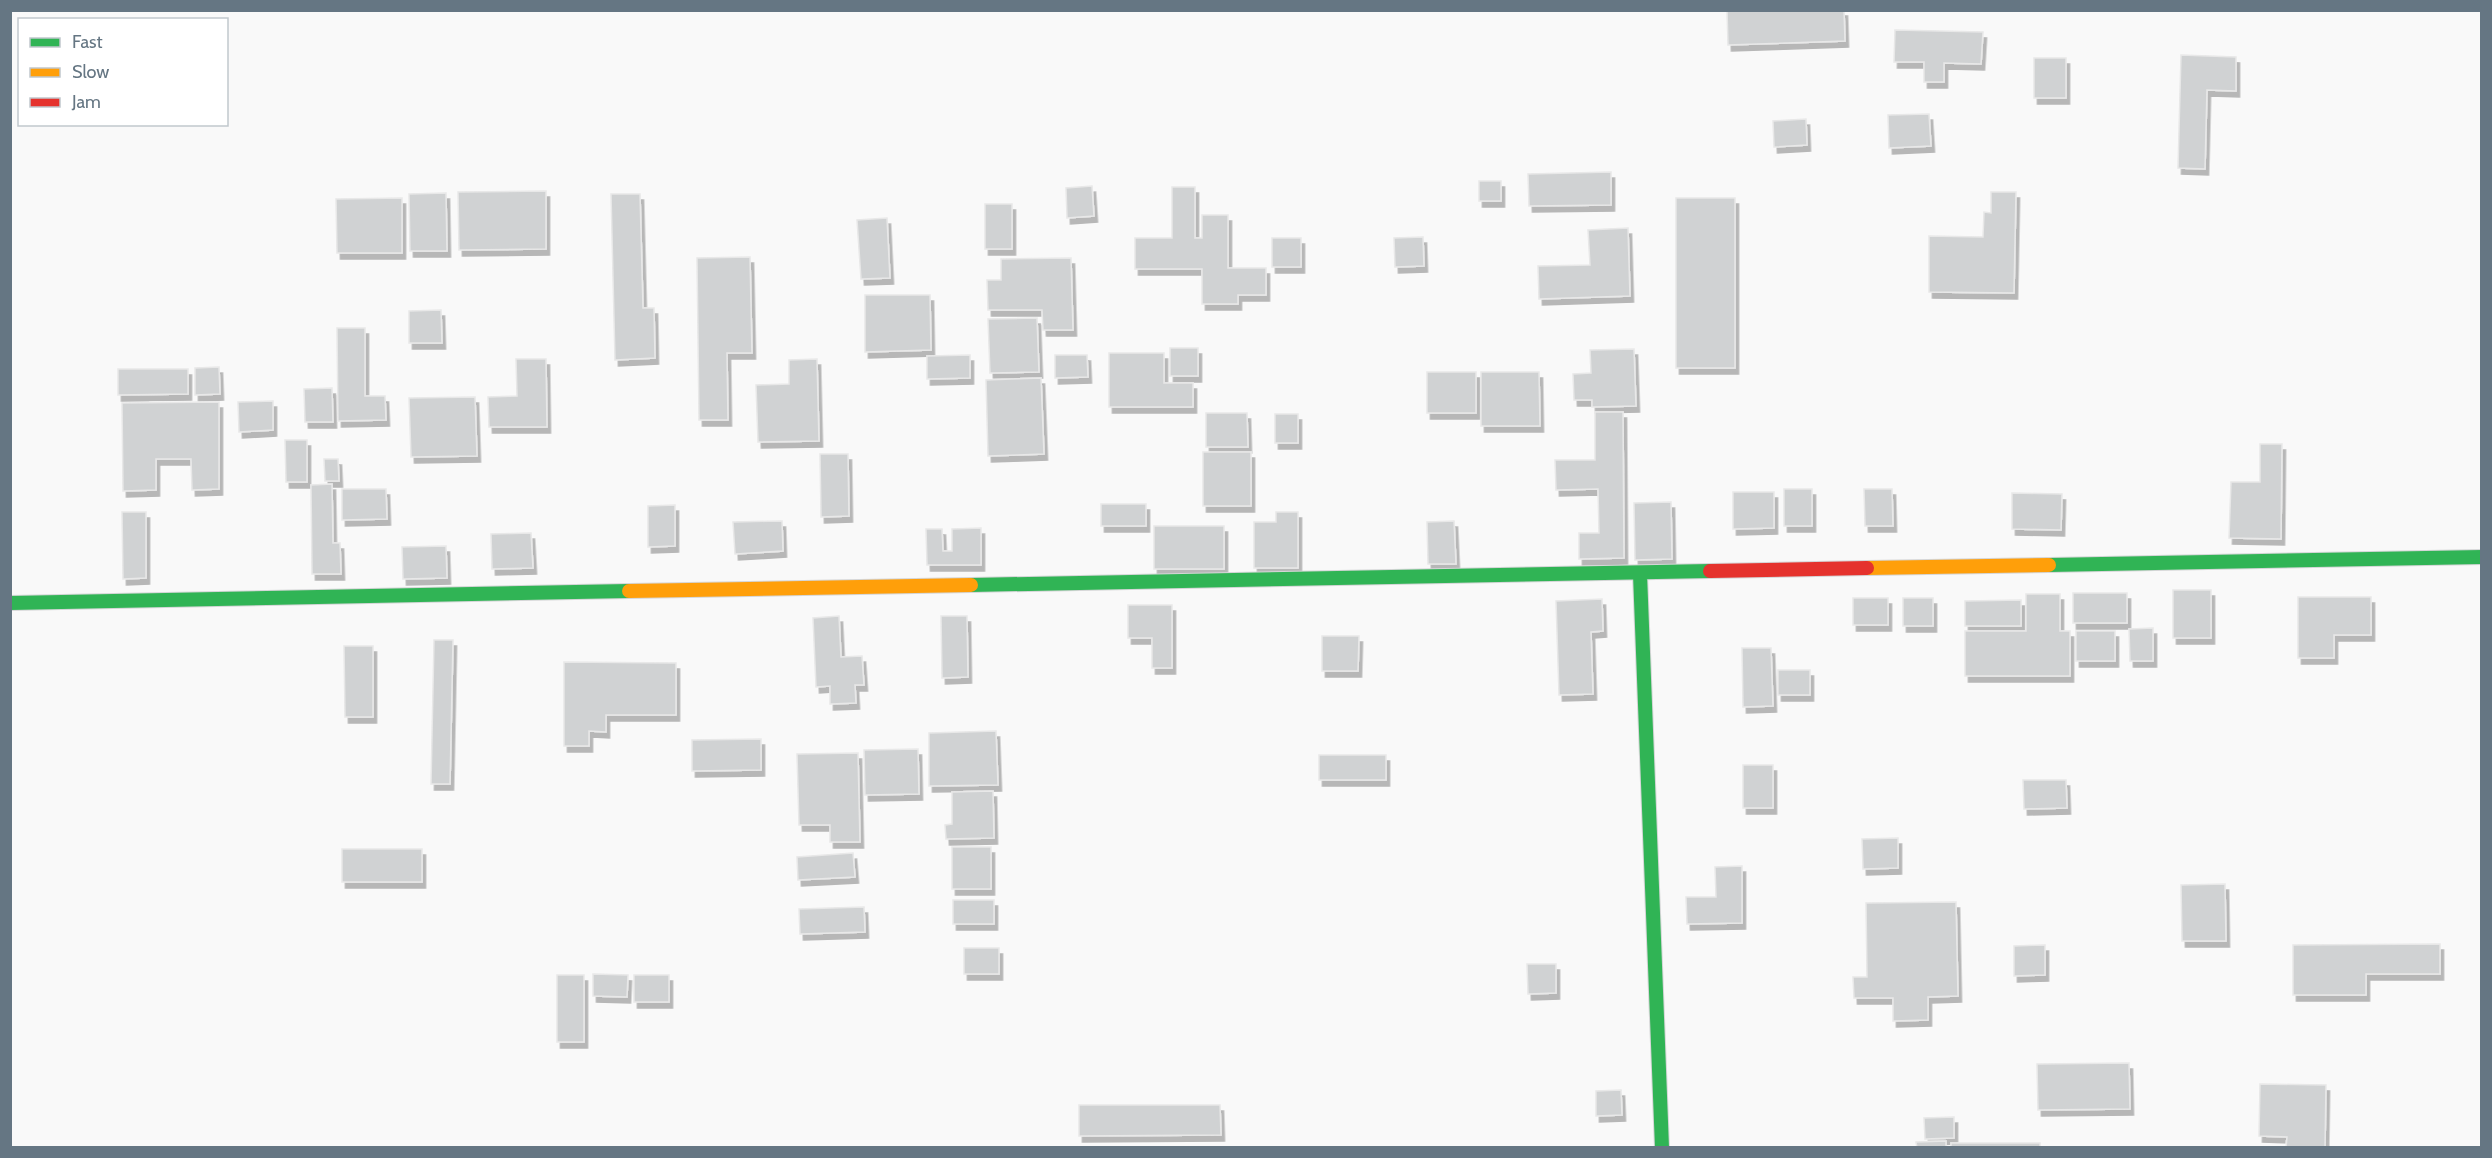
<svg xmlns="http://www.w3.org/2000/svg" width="2492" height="1158" font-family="Cabin,sans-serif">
	<defs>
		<filter id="shadow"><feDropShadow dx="3.5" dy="6" stdDeviation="0" flood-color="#0004"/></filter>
	</defs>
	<rect width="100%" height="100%" fill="#f9f9f9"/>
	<path fill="#d0d2d3" stroke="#e8e8e8" stroke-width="1.5" filter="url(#shadow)" d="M1727,10H1844L1845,41L1728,45Z
		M1895,30L1983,32L1981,64L1944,63V82H1924V62H1894Z
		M2181,55L2236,57V91L2207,90L2205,169L2178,168Z
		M2034,58H2066V98H2034Z
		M1929,114L1931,146L1889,148L1888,115Z
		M1806,119L1807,145L1774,147L1773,121Z
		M1611,172V205L1529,206L1528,174Z
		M1479,181H1501V201H1479Z
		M1092,186L1094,216L1067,218L1066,188Z
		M1172,187H1195V238H1202V215H1228V268H1266V295H1238V304H1202V269H1135V238H1172Z
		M546,191V249L459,250L458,192Z
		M1991,192H2016L2014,293L1929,292V236L1983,237L1984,212L1991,213Z
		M446,193L447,251H410L409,194Z
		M611,194H640L643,308H654L655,358L615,360Z
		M402,198V253H337L336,199Z
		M1676,198H1735V368H1676Z
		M985,204H1012V249H985Z
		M887,218L890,278L861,279L857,220Z
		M1628,228L1630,296L1539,299L1538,266L1590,265L1588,230Z
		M1423,237L1424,266L1395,267L1394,238Z
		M1272,238H1301V267H1272Z
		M750,257L752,353H727L728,420H699L697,258Z
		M1071,258L1073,330H1043L1042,310H988L987,280H1001V259Z
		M865,295H930L931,350L865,352Z
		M441,310L442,343H409V311Z
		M1037,318L1039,372L990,373L988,319Z
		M337,328H365V396H385L386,420L338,421Z
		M1170,348H1198V376H1170Z
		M1634,349L1636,406L1592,407V400H1574L1573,374L1591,373L1590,350Z
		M1109,353H1164V383H1193V407H1109Z
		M970,355V378L927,379V356Z
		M1055,355H1087L1088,377L1055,378Z
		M516,359H546L547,427H489L488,397L517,396Z
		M817,359L819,441L758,442L756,385L789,384V360Z
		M219,367L220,394L195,395V368Z
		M118,369H188V394L118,395Z
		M1427,372H1476V413H1427Z
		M1481,372H1539L1540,426H1481Z
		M1041,378L1044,454L988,456L986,380Z
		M332,388L333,422H305L304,389Z
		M475,397L477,456L411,457L409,398Z
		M273,401V430L239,432L238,402Z
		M219,402V489L192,490L191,459H156V490L123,491L122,403Z
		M1595,412H1623L1624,558L1579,559V533H1599L1598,489L1556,490L1555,460H1595Z
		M1206,413H1247L1248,447H1206Z
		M1275,414H1298V443H1275Z
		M285,440H307V482H286Z
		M2260,444H2282L2281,539L2229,538L2231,482H2260Z
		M1203,452H1251V506H1203Z
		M820,454H848L849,516L821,517Z
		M324,459H338L339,481H325Z
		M332,484L333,543H340L341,574H312L311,485Z
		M342,489H386L387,519L342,520Z
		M1784,489H1812V526H1784Z
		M1864,489H1892L1893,526H1865Z
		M1733,492H1774V528L1733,529Z
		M2012,493L2062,494L2061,530L2012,529Z
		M1671,502L1672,559L1635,560L1634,503Z
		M1101,504H1146V526H1101Z
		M675,505V546L648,547V506Z
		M122,512H146V578L123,579Z
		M1276,512H1298V568H1254V522H1276Z
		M782,521L783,551L735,554L733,522Z
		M1454,521L1456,564H1428L1427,522Z
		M1154,526H1224V569H1154Z
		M981,528V565H927L926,529H942L943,551H952V529Z
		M531,533L533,568L492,569L491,534Z
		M446,546L447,578L403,579L402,547Z
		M2173,590H2211V638H2173Z
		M2073,593H2127V623H2073Z
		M2026,594H2060V631H2070V676H1965V631H2026Z
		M2298,597H2371V635H2334V658H2298Z
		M1853,598H1888V625H1853Z
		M1903,598H1933V626H1903Z
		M1602,599L1603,631L1591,632L1593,694L1559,695L1556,601Z
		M2021,600V626H1965V601Z
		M1128,605H1172V668H1152V638H1128Z
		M839,616L841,657L862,656L864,685H855L856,703L830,704V686L816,687L813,618Z
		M941,616H967L968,677L942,678Z
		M2153,628V661H2130L2129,629Z
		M2076,631H2115V661H2076Z
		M1322,636H1359L1358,671H1322Z
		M434,640H453L450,784H431Z
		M344,646H373V717H345Z
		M1742,648H1771L1773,706L1743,707Z
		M564,662L676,663V715H606V732L589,731V746H564Z
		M1778,670H1810V695H1778Z
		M996,731L998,785L929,786V733Z
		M761,739V770L692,771V740Z
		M918,749L919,794L865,795L864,750Z
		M858,753L860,842H830V825H799L797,754Z
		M1319,755H1386V780H1319Z
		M1743,765H1773V808H1743Z
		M2023,780H2066L2067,808L2024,809Z
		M993,791L994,838L946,839L945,825L952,824V792Z
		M1898,838V868L1863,869L1862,839Z
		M952,847H991V889H952Z
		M342,849H422V882H342Z
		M853,853L855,877L798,880L797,857Z
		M1742,866V923L1687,924L1686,897H1716L1715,867Z
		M2225,884L2226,941H2182L2181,885Z
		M953,900H994V924H953Z
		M1956,902L1958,996L1928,997V1020L1893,1021V998H1854L1853,977H1867L1866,903Z
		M864,907L865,932L800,934L799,909Z
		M2440,944V974H2366V995H2293V945Z
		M2045,945V975L2014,976V946Z
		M964,948H999V974H964Z
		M1527,964H1556V993L1528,994Z
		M593,974L628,975L627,997L593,996Z
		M557,975H584V1042H557Z
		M634,975H669V1002H634Z
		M2129,1063L2130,1109L2038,1110L2037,1064Z
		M2260,1084L2326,1085L2325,1148H2286L2287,1137L2259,1136Z
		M1621,1090L1622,1115L1596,1116V1091Z
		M1079,1105H1220L1221,1135L1079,1136Z
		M1954,1117V1138L1925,1139L1924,1118Z
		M1946,1141V1148H1917L1916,1142Z
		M1951,1143H2040V1148H1951Z"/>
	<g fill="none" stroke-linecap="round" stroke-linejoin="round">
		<defs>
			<path id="fast" d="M2049,565L2482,557
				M1640,574L1662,1148
				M971,585L1710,571
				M10,603L629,591"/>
			<path id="slow" d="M1867,568L2049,565
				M629,591L971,585"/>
			<path id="jam" d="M1710,571L1867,568"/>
		</defs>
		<use href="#fast" stroke="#d5d6d7" stroke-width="16"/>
		<use href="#slow" stroke="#d5d6d7" stroke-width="16"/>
		<use href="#jam" stroke="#d5d6d7" stroke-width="16"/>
		<use href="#fast" stroke="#30b455" stroke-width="14"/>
		<use href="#slow" stroke="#ff9f0a" stroke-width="14"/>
		<use href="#jam" stroke="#e5322d" stroke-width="14"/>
	</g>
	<rect width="2492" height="1158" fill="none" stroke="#657683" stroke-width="24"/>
	<rect x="18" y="18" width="210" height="108" fill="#ffffff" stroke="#c1c8cd" stroke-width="1.5"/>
	<rect x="30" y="38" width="30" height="9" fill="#30b455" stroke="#c1c8cd" stroke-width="1.5"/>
	<text x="72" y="48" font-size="18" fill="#657683">Fast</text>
	<rect x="30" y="68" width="30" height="9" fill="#ff9f0a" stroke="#c1c8cd" stroke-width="1.5"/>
	<text x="72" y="78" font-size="18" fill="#657683">Slow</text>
	<rect x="30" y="98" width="30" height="9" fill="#e5322d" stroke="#c1c8cd" stroke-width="1.5"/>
	<text x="72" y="108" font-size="18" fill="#657683">Jam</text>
</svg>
